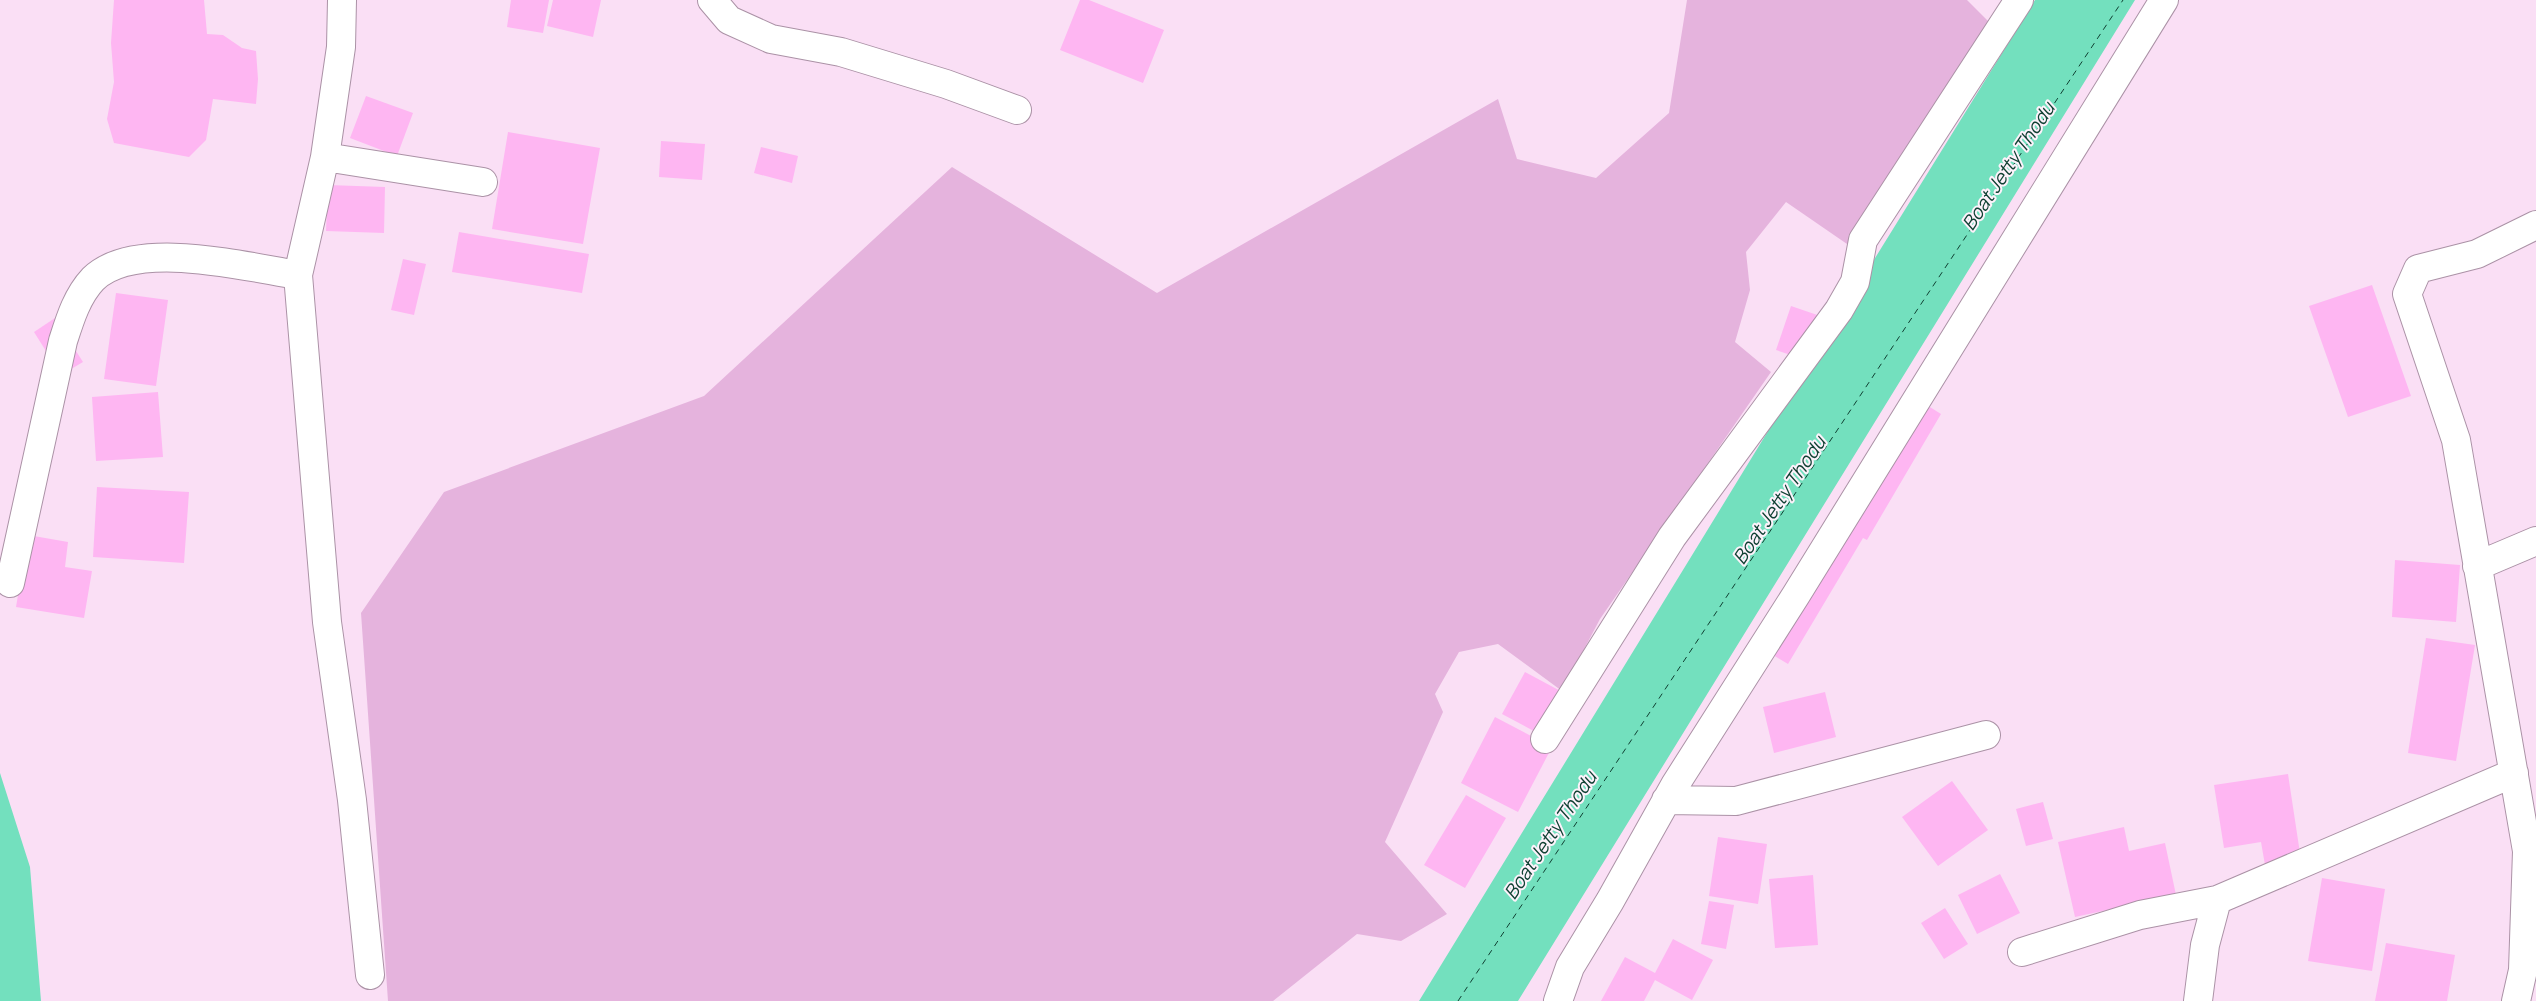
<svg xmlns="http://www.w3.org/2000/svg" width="2536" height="1001" font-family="Manrope,sans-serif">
	<rect width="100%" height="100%" fill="#fadff5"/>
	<path fill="#e5b3dd" d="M1687,0H1967L1989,22L1847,244L1786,202L1746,252L1750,290L1735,342L1771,372L1600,619L1562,691L1498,644L1459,652L1435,694L1443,712L1385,842L1447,914L1401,941L1357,934L1273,1001H388L361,613L444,492L704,396L952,167L1157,293L1498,99L1517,159L1596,178L1669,113Z"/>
	<path fill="#73e0be" d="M2035,0H2135L1518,1001H1419L1792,392Z
		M0,773L30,867L41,1001H0Z"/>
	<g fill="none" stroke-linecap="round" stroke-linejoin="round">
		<path stroke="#104133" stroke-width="1" stroke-dasharray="6 5" stroke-linecap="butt" d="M1458,1001L2123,0"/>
	</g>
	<path fill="#feb6f2" d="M114,0H204L207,34L223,35L242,48L256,51L258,79L256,104L213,99L206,140L189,157L114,143L107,119L114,82L111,43Z
		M511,0H549L543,33L507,27Z
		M553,0H601L593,37L547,26Z
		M1080,0H1089L1164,30L1143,83L1060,50Z
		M366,96L413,113L397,156L350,138Z
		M508,132L600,148L583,244L492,229Z
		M661,141L705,144L702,180L659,177Z
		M761,147L798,156L792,183L754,173Z
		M328,185L385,187L384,233L326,231Z
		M459,232L589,254L582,293L452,272Z
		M403,259L426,264L414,315L391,310Z
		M2372,285L2411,396L2348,417L2309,306Z
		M116,293L168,300L156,386L104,379Z
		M1791,306L1832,320L1817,364L1776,350Z
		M55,318L83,362L61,375L34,332Z
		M158,392L163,457L96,461L92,397Z
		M1914,397L1941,414L1867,540L1863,538L1788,664L1765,650Z
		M97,487L189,492L184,563L93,557Z
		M28,535L68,542L65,567L92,571L84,618L16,607Z
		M2395,560L2460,565L2456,622L2392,617Z
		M2426,638L2475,645L2456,761L2408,753Z
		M1525,672L1581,702L1558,744L1502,714Z
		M1825,692L1836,737L1774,753L1763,707Z
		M1495,717L1552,747L1518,812L1461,783Z
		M2288,774L2301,860L2265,865L2261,842L2224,848L2214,785Z
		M1952,781L1988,830L1938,866L1902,817Z
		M1466,795L1506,818L1465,888L1424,865Z
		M2043,802L2053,839L2026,846L2016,809Z
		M2124,827L2129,851L2165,843L2176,895L2075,917L2058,842Z
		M1718,837L1767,844L1758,904L1709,896Z
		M2000,874L2020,913L1977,934L1958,895Z
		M1813,875L1818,945L1775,948L1769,879Z
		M2322,878L2385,889L2372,971L2308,961Z
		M1709,901L1734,905L1726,949L1701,944Z
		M1945,908L1968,944L1944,959L1921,923Z
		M1673,939L1713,960L1692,1000L1655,980L1644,1001H1601L1625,957L1655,973Z
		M2386,943L2455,955L2447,1001H2375Z"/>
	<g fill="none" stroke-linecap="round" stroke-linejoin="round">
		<defs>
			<path id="minor" d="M342,0L341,47L325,157L298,275L327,622L352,800L370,975
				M712,0L729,20L771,39L841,52L946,84L1017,110
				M325,157L483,182
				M2477,566L2536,541
				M10,583L63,341C70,319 77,296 93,279C135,238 246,267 298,275
				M1545,739L1672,537L1839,310L1855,282L1863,240L2019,0
				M1666,800L1736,801L1986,735
				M2022,952L2140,915L2217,900
				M1558,1001L1570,967L1610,901L1675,785L1796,595L2164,0
				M2198,1001L2205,945L2217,900L2514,773
				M2516,1001L2523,970L2527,851L2456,440L2407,294L2418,269L2477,254L2536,225"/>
		</defs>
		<use href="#minor" stroke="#ab92a6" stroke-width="30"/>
		<use href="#minor" stroke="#fff" stroke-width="28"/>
	</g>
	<g text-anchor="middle" stroke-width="4" stroke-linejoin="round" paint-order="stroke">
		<g font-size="19" font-style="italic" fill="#104133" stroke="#fdf2fb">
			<text transform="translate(2008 166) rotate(-56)" y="7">Boat Jetty Thodu</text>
			<text transform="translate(1779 500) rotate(-56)" y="7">Boat Jetty Thodu</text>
			<text transform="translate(1550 835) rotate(-56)" y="7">Boat Jetty Thodu</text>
		</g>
	</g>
</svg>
